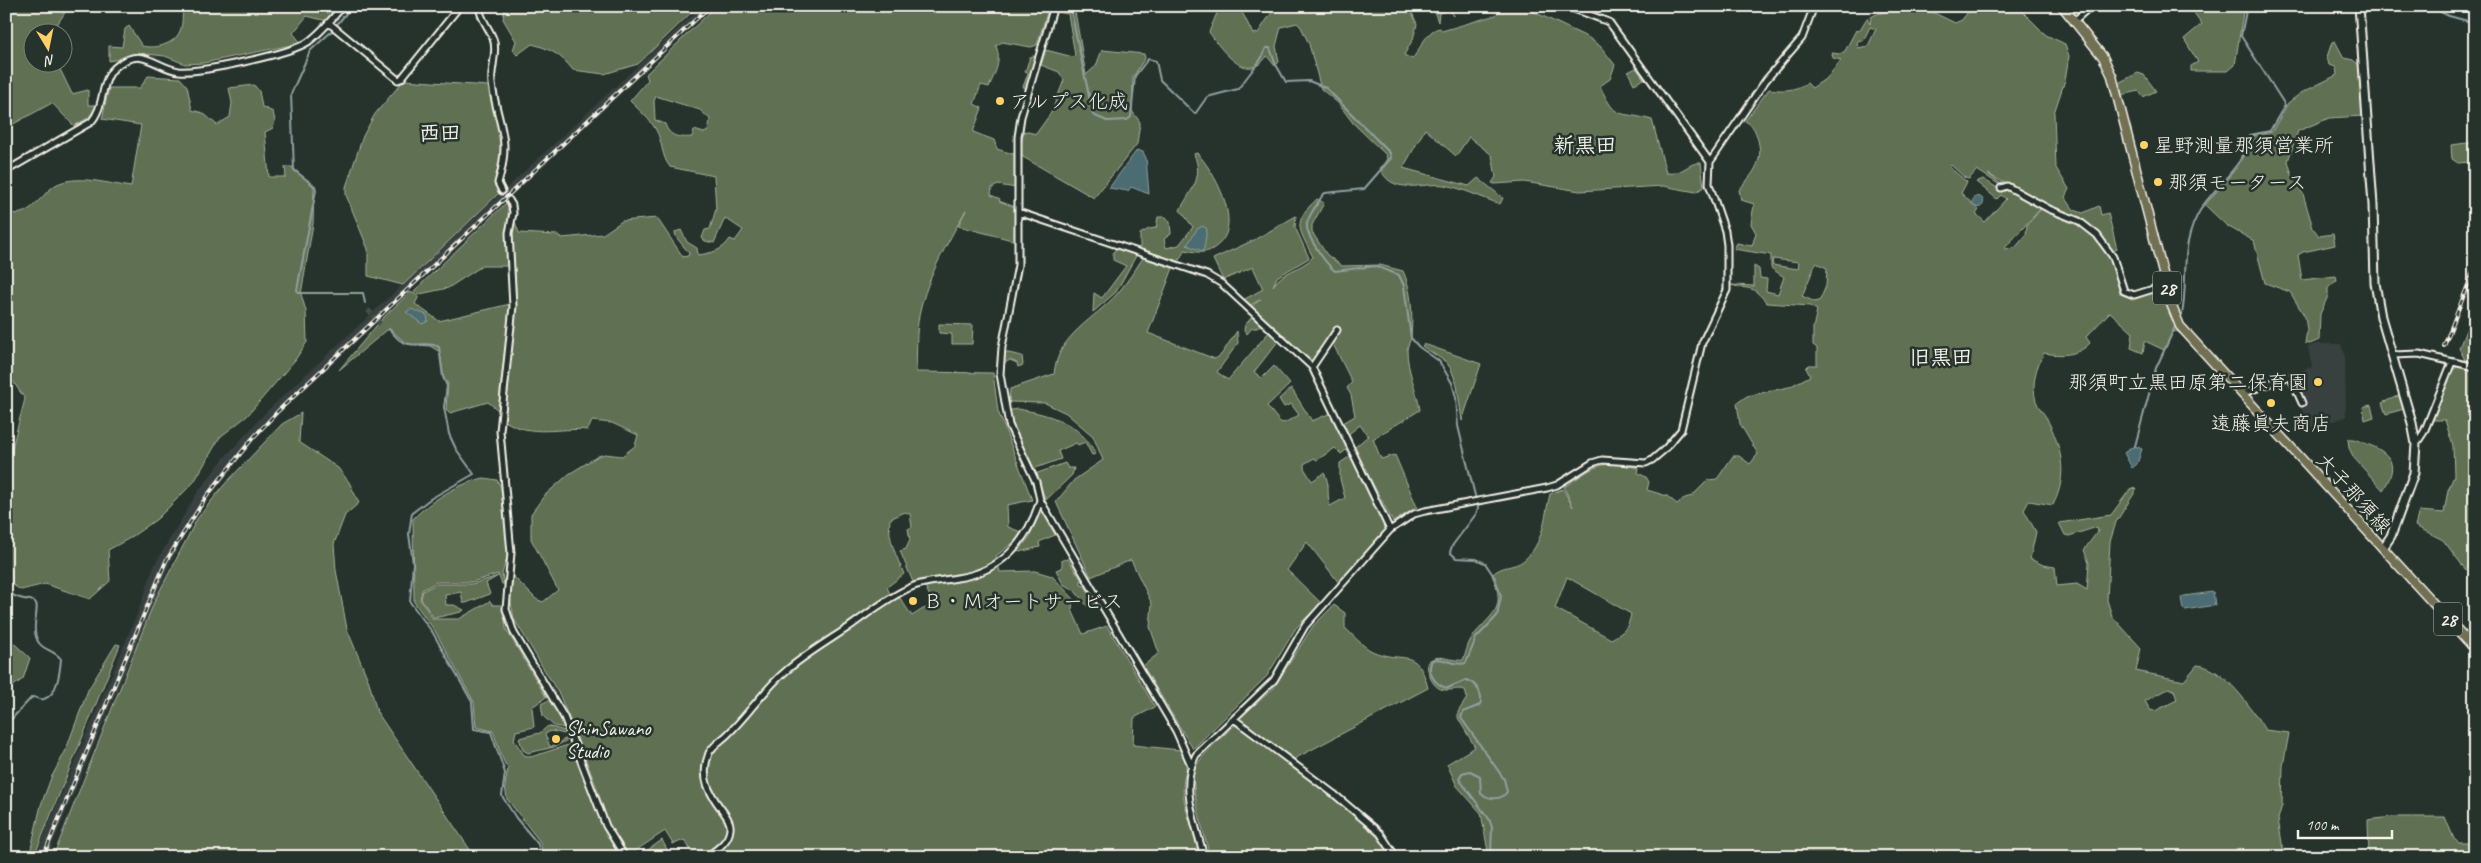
<svg xmlns="http://www.w3.org/2000/svg" width="2481" height="863" font-family="Caveat,'Klee One',sans-serif">
	<rect width="100%" height="100%" fill="#26332d"/>
	<filter id="ink" filterUnits="userSpaceOnUse"><feTurbulence type="fractalNoise" baseFrequency=".02" numOctaves="2"/><feDisplacementMap in="SourceGraphic" scale="10" xChannelSelector="R" yChannelSelector="G"/><feConvolveMatrix kernelMatrix="1 2 1 2 8 2 1 2 1" color-interpolation-filters="sRGB"/></filter>
	<g filter="url(#ink)">
		<path fill="#384140" d="M702,6H714L279,414L252,442L195,517L172,559L47,857H35L140,607L154,566L197,493L224,458L268,410Z
			M2316,344H2341L2345,357L2346,417L2310,428L2286,375L2312,367L2308,347Z"/>
		<path fill="#607052" stroke="#aab09d" fill-rule="evenodd" d="M6,6H63L66,11L56,26L59,32H32V62L57,63L72,94L88,90V105H97L89,117L74,126L52,103L6,128Z
			M183,6H339L327,21L307,16L293,33L301,43L203,63L185,64L165,56L146,54L109,61V46L122,47L125,29L129,26L142,46C155,49 174,45 180,31C183,25 182,13 183,6Z
			M505,6H698L638,64L604,74L573,70C561,55 551,49 532,44L517,55L513,50L516,41L503,19Z
			M716,6H1049L1037,45L1031,47L1002,42L996,46C1002,61 995,73 989,87L981,85L974,104L982,108L973,132L994,140L997,149L1016,155V188L998,185L992,188L991,195L1000,199L999,201L1015,207L1016,241L958,226L966,210C947,244 924,282 918,322C916,338 917,355 916,372L993,373L998,411L1032,500L1007,505L1008,527L1021,532L1014,542L996,556L1000,572L1035,571L1052,576L1073,598L1072,610L1083,634L1107,626L1155,707L1134,718L1133,745L1180,750C1191,768 1184,769 1183,787C1182,809 1198,835 1198,857H694L685,840L673,844L665,831L629,855L608,823L595,783L560,696L514,619L509,591L511,574L536,599L543,602L558,590L531,539V514L544,496L569,474L598,456L605,454L622,456L635,446L638,435L612,423L592,421L588,430C559,427 532,438 505,421L516,290L512,227L514,219L519,233L557,235L562,238L603,234L622,221L657,218L683,257L688,256L689,253L676,237L675,232L681,230L687,242L697,248L698,255C712,253 722,251 730,239L735,241L743,230L725,218L714,243L705,241L702,238L705,230L710,229L716,209L714,176L670,167C661,156 663,142 656,130C650,119 639,110 630,101L648,80L646,74ZM656,96L700,110L710,119L708,131L704,133L694,130L692,137C680,138 669,137 665,124L655,120L654,101ZM905,512L910,514L912,527L908,529L910,540L906,549L900,551L913,582L925,586L932,601L933,607L923,609L912,616L900,598L892,599L887,587L904,574C897,557 887,539 890,519Z
			M1058,6H1074L1086,75L1096,66L1102,50L1144,54L1145,58L1133,77L1132,111L1140,122L1137,144L1094,198L1023,157L1020,150L1024,131L1036,134L1051,113L1064,80L1059,72L1041,65L1046,50L1073,57L1075,55L1068,14L1057,12Z
			M1220,6H1239L1253,34L1258,33L1276,6H1409L1417,24L1413,39L1404,55L1412,59C1421,49 1426,30 1440,28L1442,31L1496,15L1501,9V6H1529L1528,9L1589,38L1601,47L1615,65L1610,79L1600,86C1617,122 1617,110 1652,120L1666,173C1682,176 1689,161 1701,163L1704,187L1696,192L1663,186L1580,191L1524,182L1495,184L1492,183L1496,177L1492,155L1469,137L1456,156L1425,129L1403,168L1469,186L1478,178L1503,198L1500,204C1482,198 1462,188 1444,185C1423,182 1392,197 1380,168L1387,159L1386,155L1353,123L1338,103L1321,89L1309,44L1301,27L1297,23L1281,27L1276,46L1279,62L1275,66L1267,56C1247,85 1222,51 1209,32Z
			M1432,6H1451L1453,16L1450,10L1439,13L1438,22Z
			M1897,6L1926,9L1955,23L1962,20L1972,6H2017L2046,35L2065,44L2069,56L2065,80L2054,113L2056,168L2069,189L2065,197L2074,210L2083,213L2099,206L2101,215L2108,213L2117,249L2108,255L2112,261L2120,294L2135,299L2162,290L2170,315L2184,336L2176,331L2172,333L2164,350L2145,341L2143,353L2131,348L2133,333L2110,312L2086,337L2090,343C2078,356 2061,356 2044,353C2036,367 2031,384 2036,401C2038,407 2043,412 2046,417C2061,446 2069,474 2053,505L2029,501L2024,510L2036,532L2030,559L2043,565L2055,567L2057,586L2077,584L2087,590L2089,563L2084,550L2098,531L2097,527L2069,536L2065,535L2059,523L2111,515L2131,488L2137,489L2116,522L2110,542L2107,600L2112,616L2141,648L2136,671L2184,681L2197,665C2225,667 2252,709 2265,730L2289,733L2283,766L2282,805L2278,819L2283,849L2288,857H1489L1481,813L1457,786L1447,764L1475,747L1458,718V712L1467,698L1465,690C1457,688 1455,690 1448,690C1433,691 1428,675 1427,663C1438,651 1450,662 1463,660C1466,654 1467,645 1471,639C1490,613 1508,612 1492,575C1501,565 1514,568 1523,561C1544,544 1544,518 1550,494L1563,489L1573,507L1564,487C1596,466 1599,459 1639,468L1638,473L1646,477L1649,482L1647,490L1667,496L1677,504L1685,498L1692,496L1708,480L1717,479L1733,456H1739L1750,464L1758,454L1740,424L1737,403L1747,396L1789,387L1810,376L1806,368L1809,365H1817V348L1813,345V328L1817,310L1810,306L1767,303C1750,283 1752,291 1731,285L1754,286V266L1759,269L1760,278L1767,279L1766,291L1778,294L1784,277L1771,268V255L1734,249L1737,243L1752,246L1756,233L1751,224L1754,204L1741,200L1739,190C1753,173 1764,163 1758,140C1755,130 1754,126 1745,121L1769,89C1783,91 1794,91 1807,83L1812,88L1828,77L1841,60L1833,58L1832,53L1840,54L1845,51L1856,30L1859,31L1867,18L1870,24L1871,17C1880,11 1889,14 1897,6ZM1870,27L1876,29L1868,46L1858,48L1857,43L1859,40L1863,41ZM1951,165L1965,178L1969,179L1977,170L2006,189L2002,191L1983,179L1976,182L1997,199L2001,195L2006,199L1985,222L1976,214L1979,210L1961,193L1967,182L1949,167ZM1988,174L2041,203L2042,208L2027,225L2026,235L2015,248L2004,249L2041,208L2008,189ZM1773,259L1799,262L1798,269L1772,265ZM1816,263L1827,268L1826,286L1820,300L1815,302L1802,296ZM1567,577L1631,614C1628,629 1624,632 1611,639L1555,608ZM2169,688L2174,690L2177,700L2155,711L2150,710L2145,701Z
			M2189,6H2244L2235,65L2228,71H2191V66L2198,62L2184,39L2202,24Z
			M2335,41L2344,58L2353,60L2360,66L2363,116L2329,118L2298,131L2288,161L2292,175L2303,194L2313,228L2319,236L2333,234L2335,245L2303,252L2298,255L2302,280L2336,276L2337,280L2328,288V296L2320,314L2319,340L2310,344L2305,343L2307,330L2305,317L2290,292L2265,283L2254,241L2227,226L2205,205L2238,166L2247,137L2272,132L2288,103L2301,93L2337,75L2336,67L2329,65L2327,57L2332,42Z
			M1033,56L1037,57L1028,88L1023,87L1028,73L1025,72L1030,57Z
			M1636,68L1644,79L1634,84L1628,72Z
			M2138,73L2144,75L2156,91L2143,97L2139,91L2122,95L2120,82Z
			M148,76L180,78L187,86L192,110L203,113L217,125L230,117L232,103L229,88L254,85L259,91L262,107L273,112L275,121L273,128L265,132L269,177H286L285,167H292L314,187L313,224L301,294L306,311L307,342L295,360L247,416L220,437L194,482L157,519L130,538L108,550L110,581L90,599L45,584L21,590L6,581V470L25,399L6,371V211C27,222 40,196 54,186C74,173 110,184 131,187L141,125L102,119L109,88H140Z
			M404,80L488,86L491,90C499,122 506,151 496,184L500,192L403,285L368,276V249L346,195V187L363,136L375,114Z
			M2475,142V154L2471,155L2470,162L2458,163L2452,159L2451,145Z
			M1197,153C1214,171 1242,221 1220,243C1216,247 1211,251 1204,252C1198,253 1191,251 1185,250L1178,262L1140,249V234L1149,229L1156,228L1158,217H1166L1170,222L1171,234L1164,239L1166,248L1179,245L1193,227L1180,210C1191,189 1204,179 1194,154Z
			M1317,199L1324,203L1312,225V232L1327,255L1342,266L1380,265L1403,271C1412,290 1413,316 1411,336C1411,341 1407,345 1407,350C1407,371 1417,390 1420,410L1373,439L1381,459L1395,455L1417,507L1393,522L1354,448L1368,436L1360,425L1345,437L1350,447L1341,454L1335,448L1317,460L1314,458L1304,464V468L1312,481L1324,473C1331,484 1326,495 1330,506L1345,498L1340,479V463L1352,455L1387,529L1339,583L1307,542L1287,570L1321,603L1296,628L1267,676L1193,749L1143,666L1159,653L1150,627L1152,604L1131,560L1091,577L1056,502L1074,480L1103,460L1093,436L1066,413L1045,403L1009,402L1010,389L1054,374C1058,334 1094,320 1118,293C1127,282 1135,270 1143,258L1173,268L1148,333L1215,359L1221,355L1237,331L1238,343L1217,372L1228,380L1269,332L1261,325L1257,328H1252L1247,334L1244,330L1245,325L1253,316L1279,340L1254,372L1262,378L1274,366L1290,384L1267,406L1280,422L1284,423L1299,415L1291,404L1284,407L1279,399L1291,388L1312,421L1331,413L1343,423L1355,416L1351,395L1347,388L1352,382L1330,338L1313,361H1310L1251,307L1261,299L1249,306L1243,300L1263,289L1253,267L1223,280L1213,259L1254,240L1296,216L1295,227L1309,258L1277,277L1273,286C1282,271 1301,270 1313,257C1299,229 1291,223 1317,199Z
			M507,202C509,207 507,255 508,266H482L448,288L420,294L414,291Z
			M1117,248L1137,254L1116,292L1093,312L1094,293L1102,298L1126,266L1113,260V252Z
			M410,292L419,296L415,304L439,321L510,304L498,410L488,402L450,413L446,409L448,383L444,380L440,352L430,346L407,344L391,330H387L339,370L382,319Z
			M2475,307V363L2465,360L2459,348Z
			M939,324L973,325L972,344H952V334L939,333Z
			M1424,344L1481,364L1462,421L1457,385L1451,369L1446,362L1422,346Z
			M1004,352L1022,356L1023,365L1018,367L1017,363L1010,360L1004,363L1002,375Z
			M2459,366L2475,370V558L2466,570L2443,540L2415,526L2419,511L2444,513L2448,490L2454,476L2453,446L2445,420H2433L2451,371Z
			M2400,395L2404,409L2386,414L2382,403Z
			M2371,405L2374,417L2365,420L2363,407Z
			M1017,409C1050,414 1080,423 1096,454L1092,455L1085,442L1078,445L1076,443L1058,451L1061,459L1033,469L1007,411Z
			M301,413L299,442L338,468L349,482L359,503L345,515L334,544L336,570L347,629L369,682L377,712L475,857H53L155,600L197,519L224,485L282,424Z
			M2348,439C2355,438 2361,442 2367,444C2394,454 2398,467 2383,490L2354,458L2349,448Z
			M1065,463L1068,468H1074L1072,475L1046,500L1035,474Z
			M484,478L497,480L501,487L508,554L502,574L504,584H502L498,574L472,582H436L422,590L420,599L433,619H459L490,601L493,605H503L506,629L546,697L532,707L534,727L516,731L514,740L524,755L531,757L571,744C587,782 597,823 620,857H544L540,842L507,799L505,786L508,768C502,762 497,741 493,731L476,727L474,702L435,631L414,602L413,519C430,501 459,483 484,478Z
			M1042,510L1055,535L1039,542L1040,547L1019,552L1018,551L1029,538L1039,512Z
			M1068,559L1081,579V585L1085,586L1096,604L1089,608L1074,590L1063,584L1056,570L1062,568V560Z
			M498,576L486,583L490,594L466,603H463L461,592L445,595L446,605H454L464,610L461,612L434,618L421,599L423,591L436,584H472Z
			M1334,605L1345,613V628C1353,635 1362,646 1372,651C1402,665 1417,644 1428,688L1294,759L1238,719L1273,689L1313,626Z
			M6,636L30,658L23,679L6,691Z
			M116,644L120,645L37,849L34,857H29L41,805L51,778L65,752L88,690Z
			M547,701H553L566,728L554,726L543,716L541,704Z
			M1235,725C1287,763 1355,803 1393,857H1210C1206,839 1188,783 1195,768C1204,752 1221,738 1235,725Z
			M548,726L568,732L570,739L554,747L528,753L523,750L519,738L540,733ZM551,731L565,734L567,738L550,747L545,734Z
			M2391,817H2445L2454,839L2459,843H2475V857H2369L2368,820Z
			M662,840L671,857H638Z"/>
		<path fill="#4b6c72" stroke="#8fa1a1" d="M1137,150L1143,152L1146,158L1149,194L1131,187L1128,191L1109,188Z
			M1972.5 202a5.5 5.5 0 1 1 11 0a5.5 5.5 0 1 1-11 0Z
			M1203,226L1207,229L1204,249L1202,251L1187,245L1197,229Z
			M411,309L427,315L428,321L422,324L406,312Z
			M2135,446L2142,449L2137,464L2132,468L2124,453L2128,449Z
			M2213,592L2215,605L2185,610L2183,609L2181,598L2184,596Z"/>
		<g fill="none" stroke-linecap="round" stroke-linejoin="round">
			<path stroke="#8fa1a1" stroke-width="2" d="M352,6L331,32L310,51L291,94L294,170L315,186L316,190L297,290L299,293H363L365,303
				M1070,6L1093,115L1107,121L1127,120L1131,117L1135,76L1148,59L1156,61L1160,80L1195,114L1207,97L1238,89L1261,59L1266,48H1270L1275,63L1286,82L1309,81L1326,88L1390,153L1391,158L1364,189L1325,193L1322,196C1317,205 1308,216 1307,224C1305,235 1326,264 1335,271L1375,266L1399,275L1404,286L1411,338L1419,347L1439,361L1452,383L1456,397L1458,426L1478,508L1476,514L1452,546L1450,552L1456,558L1476,559L1485,563L1495,578L1501,596L1497,616L1476,638L1466,663C1454,667 1444,656 1432,660C1426,672 1435,686 1448,688L1466,680C1476,683 1484,694 1480,705L1463,712L1461,718L1504,779L1507,792C1500,801 1490,799 1481,794L1480,776L1470,771L1462,773L1459,779L1489,819L1492,827L1491,853L1496,857
				M2429,6L2449,16L2475,23
				M2182,315C2189,276 2178,245 2202,207C2215,187 2249,160 2250,135L2270,131L2285,105L2241,36L2247,6
				M389,329C393,333 396,338 401,341C412,349 429,340 439,347L443,377L447,386L444,407L449,434L456,449L474,474L430,499L412,513L409,534L413,563L410,602L433,633L472,702L474,729L491,732L505,773L502,796L516,818L538,844L541,857
				M2135,446L2156,368L2175,327
				M6,591C11,594 15,597 20,598C25,600 32,599 35,602C41,607 29,629 39,643C44,650 55,651 61,659C60,670 58,695 44,699C39,700 37,697 32,697L6,725"/>
			<path stroke="#455049" stroke-width="5" stroke-dasharray="5 2.5" stroke-linecap="butt" d="M502,191L509,200
				M368,310L380,324"/>
			<defs>
				<path id="street" d="M479,6C480,20 491,29 494,42C497,56 490,70 492,84C498,128 512,136 498,183L502,191
					M1054,6L1021,117L1018,137V265L1002,347L1000,374L1009,425L1036,482L1040,500L1176,731L1191,765
					M1566,6L1609,22L1710,162
					M2074,21L2091,6
					M329,23L398,80L401,79L460,6
					M6,171L91,122C106,106 99,78 118,65C144,46 155,68 179,71C200,73 290,54 308,42C322,32 332,19 343,6
					M2001,188L2007,186L2049,209L2079,221L2097,235L2113,257L2124,291L2134,295L2166,285
					M509,200L512,205L513,213L509,233L513,306L500,431L511,553L506,609L514,633L564,717L606,826L625,857
					M1018,212L1207,275L1222,284L1312,367L1390,530
					M2393,355L2419,354L2475,367
					M1312,367L1337,330
					M2241,394L2290,376L2302,403
					M2416,444L2424,432L2452,362
					M1234,719L1334,794L1380,833L1396,857
					M706,857C716,850 729,842 730,829C733,811 693,794 709,753C713,745 722,740 728,734C749,714 764,689 787,670C806,654 828,641 849,627C868,613 888,598 909,588C923,581 942,581 957,578C1001,572 1028,541 1040,500
					M1204,857C1196,824 1179,787 1196,755L1274,680L1305,626L1390,530L1414,514L1425,511L1547,488L1557,485L1592,463L1602,460L1646,463L1652,460L1665,449L1681,430L1702,343L1727,290V245L1725,231L1709,184L1710,162L1766,80L1802,38L1814,6"/>
				<path id="secondary" d="M2359,6L2373,205L2375,283L2381,317L2412,423L2416,444L2414,473L2391,536L2383,548"/>
				<path id="primary" d="M2062,6L2103,57L2112,76L2171,304L2180,326L2475,649"/>
			</defs>
			<use href="#street" stroke="#f4f1e8" stroke-width="9"/>
			<use href="#secondary" stroke="#f4f1e8" stroke-width="11"/>
			<use href="#primary" stroke="#f4f1e8" stroke-width="11"/>
			<use href="#street" stroke="#26332d" stroke-width="5"/>
			<use href="#secondary" stroke="#26332d" stroke-width="7"/>
			<use href="#primary" stroke="#716f52" stroke-width="8"/>
			<defs>
				<path id="rail" d="M2444,346L2475,267
					M43,857L166,561L206,497L252,439L278,411L710,6"/>
			</defs>
			<use href="#rail" stroke="#f4f1e8" stroke-width="4"/>
			<use href="#rail" stroke="#26332d" stroke-width="2" stroke-dasharray="5.5" stroke-linecap="butt"/>
		</g>
	</g>
	<g fill="#ffd166" stroke="#26332d" stroke-width="2">
		<circle cx="1000" cy="101" r="5"/>
		<circle cx="2144" cy="145" r="5"/>
		<circle cx="2158" cy="182" r="5"/>
		<circle cx="2318" cy="382" r="5"/>
		<circle cx="2271" cy="403" r="5"/>
		<circle cx="913" cy="601" r="5"/>
		<circle cx="556" cy="739" r="5"/>
	</g>
	<g text-anchor="middle" stroke-width="5" stroke-linejoin="round" paint-order="stroke">
		<g fill="#26332d" stroke="#b6b8b0" stroke-width="1">
			<rect x="2153" y="271.5" width="28" height="33" rx="4"/>
			<rect x="2434" y="602.5" width="28" height="33" rx="4"/>
		</g>
		<g font-size="19" font-weight="bold" fill="#f4f1e8">
			<text x="2167" y="295">28</text>
			<text x="2448" y="626">28</text>
		</g>
		<g font-size="20" fill="#f4f1e8" stroke="#26332d" text-anchor="start">
			<text x="1010" y="108">アルプス化成</text>
			<text x="2154" y="152">星野測量那須営業所</text>
			<text x="2168" y="189">那須モータース</text>
			<text x="2308" y="389" text-anchor="end">那須町立黒田原第二保育園</text>
			<text x="2271" y="430" text-anchor="middle">遠藤眞夫商店</text>
			<text x="923" y="608">Ｂ・Ｍオートサービス</text>
			<text x="566" y="735">ShinSawano<tspan x="566" dy="23">Studio</tspan></text>
		</g>
		<g font-size="20" fill="#f4f1e8" stroke="#26332d">
			<text transform="translate(2354 493) rotate(48)" y="7">大子那須線</text>
		</g>
		<g font-size="21" font-weight="bold" fill="#f4f1e8" stroke="#26332d">
			<text x="440" y="140">西田</text>
			<text x="1585" y="152">新黒田</text>
			<text x="1941" y="364">旧黒田</text>
		</g>
	</g>
	<rect width="2481" height="863" fill="none" stroke="#26332d" stroke-width="25"/>
	<rect x="12" y="12" width="2456" height="838" fill="none" stroke="#f4f1e8" stroke-width="2" filter="url(#ink)"/>
	<g transform="translate(48 48) rotate(170)"><circle r="24" fill="#26332d" stroke="#787f78"/>
	<path d="M0-4L9 19L0 12L-9 19Z" fill="#ffd166"/>
	<text y="-8" font-size="14" font-weight="bold" text-anchor="middle" fill="#f4f1e8">N</text>
	</g>
	<path d="M2298 830v8h94v-8" fill="none" stroke="#f4f1e8" stroke-width="2.5"/>
	<text x="2306" y="830" font-size="15" fill="#f4f1e8" stroke="#26332d" stroke-width="4" paint-order="stroke">100 m</text>
</svg>
